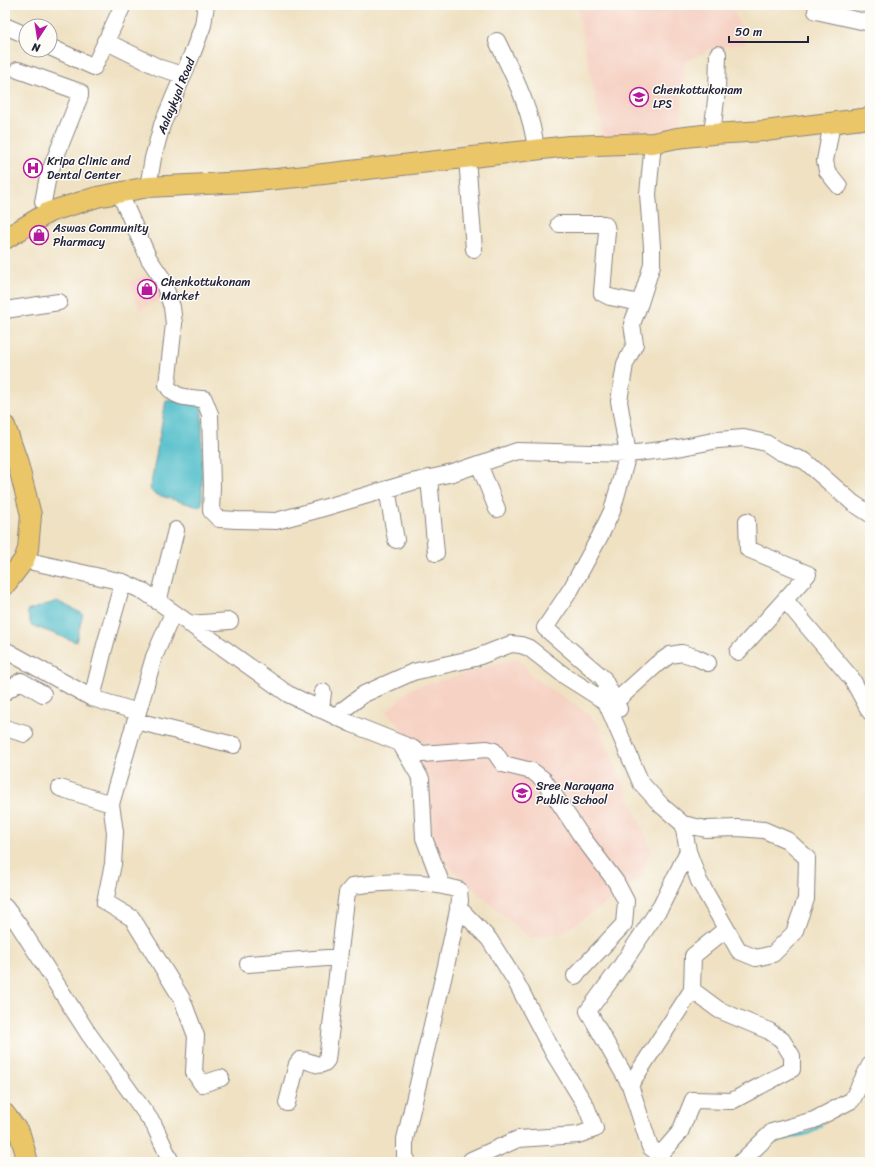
<svg xmlns="http://www.w3.org/2000/svg" width="875" height="1167" font-family="Sriracha,sans-serif">
	<rect width="100%" height="100%" fill="#fdfcf7"/>
	<filter id="ink" filterUnits="userSpaceOnUse"><feTurbulence type="fractalNoise" baseFrequency=".025" numOctaves="2"/><feDisplacementMap in="SourceGraphic" scale="8" xChannelSelector="R" yChannelSelector="G"/><feConvolveMatrix kernelMatrix="1 2 1 2 8 2 1 2 1" color-interpolation-filters="sRGB"/></filter>
	<filter id="wash" filterUnits="userSpaceOnUse"><feTurbulence type="fractalNoise" baseFrequency=".012" numOctaves="4" result="noise"/><feDisplacementMap in="SourceGraphic" scale="16" xChannelSelector="R" yChannelSelector="G"/><feGaussianBlur stdDeviation="0.9" result="paint"/><feColorMatrix in="noise" values="0 0 0 0 0 0 0 0 0 0 0 0 0 0 0 0 0 1.4 0 .05"/><feComposite in="paint" operator="in"/></filter>
	<g filter="url(#wash)">
		<rect width="100%" height="100%" fill="#efe1c2"/>
		<path fill="#f6d2c4" d="M631,5H732L746,44L713,48L685,62L681,132L604,140L577,8Z
			M157,271L164,298L139,310L129,281Z
			M519,658L531,676L586,712L597,723L652,850L639,879L595,911L560,934L529,938L433,853L399,735V724L386,712L410,689Z"/>
		<path fill="#51beca" stroke="#3a7082" d="M166,400L202,405V504L199,507L154,494L150,489Z
			M57,601L83,614L76,642L31,625L27,611Z"/>
		<g fill="none" stroke-linecap="round" stroke-linejoin="round">
			<path stroke="#51beca" stroke-width="3" d="M772,1142L810,1133L821,1125"/>
		</g>
	</g>
	<g filter="url(#ink)">
		<g fill="none" stroke-linecap="round" stroke-linejoin="round">
			<defs>
				<path id="minor" d="M816,11L870,23
					M5,26L26,35
					M105,41L160,68L183,75
					M497,41C514,76 532,111 536,150
					M50,47L94,67L123,5
					M18,70L80,92V96L48,176L43,202L49,212
					M832,123L825,161L827,171L839,186
					M712,134L717,91L718,54
					M467,158L474,249
					M148,187L153,158L162,125L193,52L203,25L206,5
					M119,192L149,259L162,278L172,307L174,324L167,385C174,399 191,398 204,399L210,414L212,486L211,511L219,519L237,520L276,521L313,511L412,482L453,473L517,451L628,454L619,401L625,364L635,344L632,324L640,303L610,297L602,293L607,231L606,226L604,224H559
					M640,303L652,265V247L648,194L653,143
					M5,310L59,302
					M479,464L497,509
					M429,478L436,553
					M387,489L396,540
					M24,560L123,582L145,592L288,694L352,724L412,748L422,754L487,749L494,751L503,764L532,771L544,780L580,834L616,882L626,901L624,924L575,976
					M785,600L852,679L870,712
					M158,602L176,530
					M173,613L154,657L111,804L115,832L113,864L105,902L132,918L182,999L196,1036L194,1072L202,1084L221,1078
					M189,624L230,621
					M5,650L92,698L138,712
					M738,652L808,574L748,549L747,521
					M5,692L21,681L43,694
					M92,698L105,645L123,582
					M615,702L657,664L670,655L682,653L695,657L708,663
					M619,709L603,678L545,628L571,589L600,536L612,511L628,454L678,448L718,440L744,438L766,443L780,452L805,461L853,503L870,514
					M321,710L323,692
					M335,716L364,694L413,672L475,658L511,644L521,645L529,648L565,676L606,702L641,783L662,806L683,824L706,829L738,828L764,830L787,840L807,858L806,899L794,933L773,954L756,958L739,951L699,881L688,851L683,824
					M136,721L234,745
					M5,728L25,734
					M400,743L421,779L424,838L442,885
					M60,788L111,804
					M688,851L661,906L621,966L588,1011L630,1085L650,1147L660,1155L680,1132L693,1100L732,1101L792,1069V1056L782,1040L769,1031L719,1010L692,990
					M5,907L18,924L88,1033L154,1125L171,1162
					M458,907L489,939L515,980L554,1054L586,1106L595,1129L578,1135L518,1139L471,1160L470,1162
					M248,964L340,957
					M630,1085L692,990L693,956L726,929
					M287,1103L297,1064L300,1060C310,1059 320,1071 327,1060L346,900L347,893L353,886C388,881 425,879 459,890L460,901L446,966L405,1139V1156L408,1162
					M741,1162L772,1132L814,1120L852,1100L870,1065"/>
				<path id="major" d="M5,239L49,212L97,197L148,187L245,182L297,177L569,146L653,143L677,138L712,134L765,131L870,118
					M5,426L17,460L31,515L28,549L24,560L5,585
					M5,1114L20,1134L28,1162"/>
			</defs>
			<use href="#minor" stroke="#88827e" stroke-width="18"/>
			<use href="#major" stroke="#88827e" stroke-width="22"/>
			<use href="#minor" stroke="#fff" stroke-width="16"/>
			<use href="#major" stroke="#ebc669" stroke-width="20"/>
		</g>
	</g>
	<defs>
		<symbol id="school-ring" viewBox="-11 -11 22 22"><circle r="9.5" fill="#fdfcf7" stroke="#b5179e" stroke-width="1.5"/><path d="M0-5L7-2L0 1L-7-2ZM-4 1L0 2.5L4 1V4Q0 6-4 4Z" fill="#b5179e"/></symbol>
		<symbol id="hospital-ring" viewBox="-11 -11 22 22"><circle r="9.5" fill="#fdfcf7" stroke="#b5179e" stroke-width="1.5"/><path d="M-5-5h3v3.5h4V-5h3V5h-3V1.5h-4V5h-3Z" fill="#b5179e"/></symbol>
		<symbol id="shop-ring" viewBox="-11 -11 22 22"><circle r="9.5" fill="#fdfcf7" stroke="#b5179e" stroke-width="1.5"/><path d="M-5-2.5h2.3a2.7 3.5 0 0 1 5.4 0H5L5.5 6h-11ZM-1.5-2.5h3a1.5 2.3 0 0 0-3 0Z" fill="#b5179e"/></symbol>
	</defs>
	<g fill-rule="evenodd">
		<use href="#school-ring" x="628" y="86" width="22" height="22"/>
		<use href="#hospital-ring" x="22" y="157" width="22" height="22"/>
		<use href="#shop-ring" x="28" y="224" width="22" height="22"/>
		<use href="#shop-ring" x="136" y="278" width="22" height="22"/>
		<use href="#school-ring" x="511" y="782" width="22" height="22"/>
	</g>
	<g text-anchor="middle" stroke-width="3" stroke-linejoin="round" paint-order="stroke">
		<g font-size="12" fill="#22223b" stroke="#fdfcf7" text-anchor="start">
			<text x="653" y="94">Chenkottukonam<tspan x="653" dy="14">LPS</tspan></text>
			<text x="47" y="165">Kripa Clinic and<tspan x="47" dy="14">Dental Center</tspan></text>
			<text x="53" y="232">Aswas Community<tspan x="53" dy="14">Pharmacy</tspan></text>
			<text x="161" y="286">Chenkottukonam<tspan x="161" dy="14">Market</tspan></text>
			<text x="536" y="790">Sree Narayana<tspan x="536" dy="14">Public School</tspan></text>
		</g>
		<g font-size="12" fill="#22223b" stroke="#fdfcf7">
			<text transform="translate(176 96) rotate(-68)" y="4">Aalaykyal Road</text>
		</g>
	</g>
	<rect width="875" height="1167" fill="none" stroke="#fdfcf7" stroke-width="20"/>
	<g transform="translate(38 38) rotate(192)"><circle r="19" fill="#fdfcf7" stroke="#a5a5ac"/>
	<path d="M0-3L7 15L0 10L-7 15Z" fill="#b5179e"/>
	<text y="-6" font-size="11" font-weight="bold" text-anchor="middle" fill="#22223b">N</text>
	</g>
	<path d="M729 36v6h79v-6" fill="none" stroke="#22223b" stroke-width="2"/>
	<text x="735" y="36" font-size="12" fill="#22223b" stroke="#fdfcf7" stroke-width="3" paint-order="stroke">50 m</text>
</svg>
